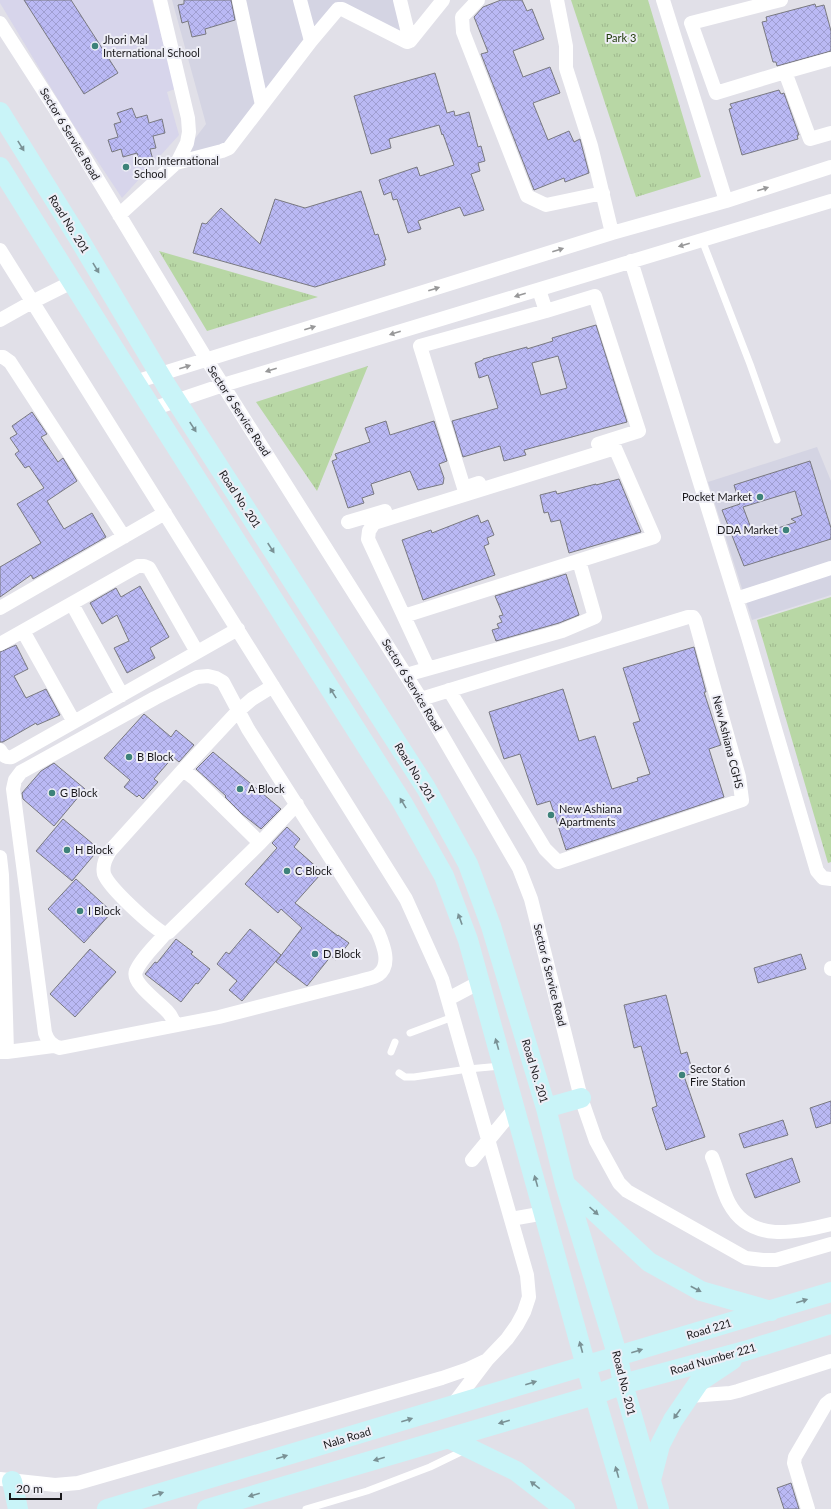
<svg xmlns="http://www.w3.org/2000/svg" width="831" height="1509" font-family="Lato,sans-serif">
	<defs>
		<pattern id="park-tufts" width="24" height="20" patternUnits="userSpaceOnUse"><rect width="24" height="20" fill="#b8d7a5"/><path d="M3 7l-1-3M5 7V3M7 7l1-3M15 17l-1-3M17 17v-4M19 17l1-3" fill="none" stroke="#9eb88d"/></pattern>
		<pattern id="building-cross-hatch" width="8" height="8" patternUnits="userSpaceOnUse"><rect width="8" height="8" fill="#bab9f4"/><path d="M0 0l8 8M0 8l8-8" fill="none" stroke="#9f9ed1"/></pattern>
	</defs>
	<rect width="100%" height="100%" fill="#e1e0e8"/>
	<path fill="#d4d4e3" d="M172,0H407V42L339,10L229,144L178,161L206,124Z
		M817,447L831,481V595L752,620L708,482Z"/>
	<path fill="#d7d5eb" d="M0,0H152L175,89L167,92L179,135L122,198L71,121L0,3Z"/>
	<path fill="url(#park-tufts)" d="M571,0H648L701,177L636,197Z
		M159,251L318,297L207,331Z
		M368,366L317,491L256,402Z
		M831,597V862L828,863L757,620Z"/>
	<path fill="url(#building-cross-hatch)" stroke="#797980" fill-rule="evenodd" d="M24,0H71L118,73L84,94Z
		M184,0H231L235,20L205,29L206,34L192,37L188,21L182,23L178,5L184,4Z
		M501,0H522L527,11L532,9L544,39L513,51L523,77L550,67L560,93L533,103L548,140L569,131L574,142L580,139L589,173L565,182L564,178L534,190L481,54L488,52L474,17L483,7Z
		M815,4L816,7L824,5L831,31V51L777,66L776,62H773L762,22L767,21L766,17Z
		M435,73L447,113L454,111L455,116L469,112L478,147L481,146L485,161L478,163L480,171L471,174L484,210L464,216L460,207L418,221L421,229L408,233L397,199L393,200L391,192L384,195L379,180L417,167L420,176L454,165L443,134L442,135L439,125L389,139L391,148L371,154L354,96Z
		M779,90L781,94L784,93L799,135H797L798,139L742,155L729,109L732,108L730,104Z
		M132,108L136,118L147,115L149,123L162,119L165,133L153,136L156,148L150,149L153,160L140,165L137,153L123,157L121,149L112,152L108,140L118,137L114,124L121,122L117,113Z
		M361,191L375,235L378,234L386,260H384L385,265L315,287L193,253L202,223L206,224L221,208L260,244L275,199L305,208Z
		M596,325L627,422L524,450L526,455L504,461L500,446L463,457L452,421L498,408L488,375L479,378L475,363L483,360V359L527,347V349L553,341L552,338ZM558,356L567,388L541,395L532,363Z
		M32,412L47,434L41,437L58,462L63,458L77,481L47,501L64,529L92,513L106,537L33,579L31,575L0,597V567L41,543L17,504L44,488L29,466L25,468L15,454L19,451L10,438L17,434L12,426Z
		M386,421L390,435L434,421L447,461L439,464L444,478L443,484L418,490L410,471L371,484L374,494L362,498L364,503L348,508L332,461L337,459L335,454L370,442L365,428Z
		M810,461L831,528V539L744,566L722,510L740,504L734,485ZM795,491L802,515L791,519L796,522L754,536L743,507Z
		M619,479L641,532L569,553L560,520L551,522L548,512L544,513L540,495L556,491L557,494L596,484V485Z
		M478,515L481,523L488,520L494,535L487,538L489,544L484,546L495,575L423,600L402,540L431,530L432,533Z
		M566,574L579,615L559,623L496,641L492,630L499,628L497,624L502,622L499,616L503,615L495,596Z
		M140,586L169,637L150,648L155,658L127,673L114,648L129,641L117,615L102,624L90,603L116,588L121,597Z
		M16,645L28,669L14,676L26,698L46,689L60,715L37,725L36,723L3,742H0V652Z
		M694,647L706,692H704L721,745L709,749L724,797L566,850L550,801L537,805L520,754L504,759L489,712L563,689L579,741L595,736L612,789L638,781L637,778L650,774L633,723L640,721L623,668Z
		M144,714L171,737L176,730L194,745L179,762L173,757L154,779L158,782L143,799L139,795L137,797L124,787L130,780L104,758Z
		M213,752L281,809L261,829L242,814L225,797L226,796L196,769Z
		M54,763L85,789L54,826L23,799L22,793L41,771Z
		M63,819L99,849L72,881L36,851Z
		M287,827L300,839L294,847L320,870L317,873L320,875L295,903L338,936V935L349,943L336,960L331,956L307,986L276,962L302,928L281,909L278,913L245,884L277,848L272,843Z
		M76,879L112,912L84,943L48,909Z
		M250,929L281,955L242,1001L229,990L237,981L217,964L226,952L229,954Z
		M176,939L193,952L191,954L210,969L198,984L196,983L181,1002L145,974L155,962L157,963Z
		M90,949L116,972L75,1017L50,994Z
		M801,954L806,969L758,983L754,968Z
		M666,995L681,1054L687,1052L693,1073L684,1076L705,1137L666,1150L652,1108L657,1106L641,1046L634,1048L624,1005Z
		M831,1101V1123L816,1128L810,1108Z
		M783,1120L788,1135L744,1148L739,1134Z
		M792,1158L800,1182L755,1198L746,1174Z
		M791,1483L799,1509H784L777,1488Z"/>
	<g fill="none" stroke-linecap="round" stroke-linejoin="round">
		<path stroke="#fff" stroke-width="7" d="M702,240L750,364L777,440
			M410,1033L453,1017
			M391,1052L395,1042
			M399,1073L405,1077H414L468,1069L501,1066
			M306,1509L367,1491L430,1467L465,1450"/>
		<path stroke="#fff" stroke-width="14" d="M239,0L262,105
			M300,0L311,41
			M400,0L410,41
			M478,0L462,17L463,32L527,196L546,205L603,193
			M557,0L566,46V68L591,146L612,233
			M663,0L726,201
			M781,0L691,23L716,93L785,72
			M0,23L54,107L207,360L421,699L519,868L531,899L581,1098L596,1141L619,1183L627,1191L746,1258L763,1260H776L831,1244
			M831,59L785,72L810,139L831,133
			M176,163L222,151L229,148L311,41L338,9H342L407,42L410,41L443,0
			M119,215L178,161L187,143L189,132L188,118L160,0
			M0,250L406,899L442,979L527,1275L529,1297L524,1312L517,1325L507,1339L487,1360L452,1406
			M631,261L748,637L817,871L823,878L831,879
			M546,311L595,296L639,431L598,444
			M0,320L32,302L72,282
			M0,357H3L10,362L124,537
			M135,382L612,233L726,201L831,167
			M152,409L223,385L831,201
			M479,483L464,488L420,346L546,311L539,290
			M348,522L385,511
			M736,599L831,568
			M72,604L122,695
			M0,608L165,513
			M404,616L654,537L615,448L374,523L369,531L368,539L428,668
			M23,631L74,722
			M0,644L138,566H144L149,568L197,652
			M406,675L562,631L595,617L579,561
			M208,676L216,678L223,682L248,729L378,932C383,944 392,965 378,975C374,978 365,979 360,981L219,1017L60,1048C51,1045 48,1041 45,1033L13,789L15,780L21,772L155,698L197,677Z
			M273,686L252,699L238,711L183,770L110,851C106,858 102,865 104,874C109,888 151,926 165,934L169,932L260,843L297,804
			M421,699L688,617H693L695,620L739,777L742,800L558,862L545,849L449,690
			M0,750C3,755 5,758 12,757L238,629
			M183,770L195,779L260,843
			M0,857L2,875L7,1052H0
			M165,934C157,944 141,958 136,971C131,983 159,1002 167,1011C171,1015 173,1019 175,1025
			M831,968V969
			M448,999L480,982
			M7,1052L53,1046
			M712,1157C718,1171 722,1190 729,1203C750,1243 796,1233 831,1224
			M472,1160L515,1108
			M511,1219L545,1213
			M690,1396L730,1393L738,1391L831,1361
			M0,1479L55,1485L78,1483L442,1378L468,1369L485,1361
			M808,1509L794,1463L795,1457L826,1404L831,1400"/>
		<path stroke="#c9f4f8" stroke-width="20" d="M0,112L79,239L166,385L426,788L468,864L491,926L546,1108L565,1184L618,1357L623,1384L659,1509
			M0,167L135,382L402,802L444,876L468,940L586,1366L628,1509
			M546,1108L581,1098
			M565,1184L649,1262L701,1291L771,1311
			M448,1438L516,1471L565,1509
			M651,1480L660,1445L673,1420L699,1382L732,1360
			M12,1481L18,1509
			M107,1509L831,1292
			M207,1509L595,1395L623,1384L745,1351L831,1324"/>
	</g>
	<defs><path id="oneway-solid" d="M-6-.8H1V-3.2L6.5 0L1 3.2V.8H-6Z"/></defs>
	<g fill="#7a9195">
		<use href="#oneway-solid" transform="translate(21 146) rotate(58)"/>
		<use href="#oneway-solid" transform="translate(96 268) rotate(59)"/>
		<use href="#oneway-solid" transform="translate(193 427) rotate(57)"/>
		<use href="#oneway-solid" transform="translate(271 548) rotate(57)"/>
		<use href="#oneway-solid" transform="translate(333 693) rotate(-122)"/>
		<use href="#oneway-solid" transform="translate(403 803) rotate(-121)"/>
		<use href="#oneway-solid" transform="translate(460 919) rotate(-110)"/>
		<use href="#oneway-solid" transform="translate(497 1044) rotate(-106)"/>
		<use href="#oneway-solid" transform="translate(536 1181) rotate(-106)"/>
		<use href="#oneway-solid" transform="translate(594 1211) rotate(42)"/>
		<use href="#oneway-solid" transform="translate(696 1289) rotate(28)"/>
		<use href="#oneway-solid" transform="translate(802 1301) rotate(-17)"/>
		<use href="#oneway-solid" transform="translate(581 1347) rotate(-105)"/>
		<use href="#oneway-solid" transform="translate(637 1351) rotate(-17)"/>
		<use href="#oneway-solid" transform="translate(531 1383) rotate(-17)"/>
		<use href="#oneway-solid" transform="translate(677 1414) rotate(125)"/>
		<use href="#oneway-solid" transform="translate(407 1420) rotate(-17)"/>
		<use href="#oneway-solid" transform="translate(504 1422) rotate(164)"/>
		<use href="#oneway-solid" transform="translate(282 1457) rotate(-17)"/>
		<use href="#oneway-solid" transform="translate(379 1459) rotate(164)"/>
		<use href="#oneway-solid" transform="translate(617 1472) rotate(-106)"/>
		<use href="#oneway-solid" transform="translate(535 1485) rotate(-142)"/>
		<use href="#oneway-solid" transform="translate(158 1494) rotate(-17)"/>
		<use href="#oneway-solid" transform="translate(254 1495) rotate(164)"/>
	</g>
	<g fill="#989899">
		<use href="#oneway-solid" transform="translate(763 189) rotate(-18)"/>
		<use href="#oneway-solid" transform="translate(684 245) rotate(164)"/>
		<use href="#oneway-solid" transform="translate(558 250) rotate(-17)"/>
		<use href="#oneway-solid" transform="translate(434 289) rotate(-17)"/>
		<use href="#oneway-solid" transform="translate(520 295) rotate(163)"/>
		<use href="#oneway-solid" transform="translate(310 328) rotate(-17)"/>
		<use href="#oneway-solid" transform="translate(395 333) rotate(163)"/>
		<use href="#oneway-solid" transform="translate(185 367) rotate(-17)"/>
		<use href="#oneway-solid" transform="translate(271 370) rotate(163)"/>
	</g>
	<g fill="#3d8279" stroke="#eeeef6" stroke-width="1.5">
		<circle cx="95" cy="46" r="4"/>
		<circle cx="126" cy="167" r="4"/>
		<circle cx="760" cy="497" r="4"/>
		<circle cx="786" cy="530" r="4"/>
		<circle cx="129" cy="757" r="4"/>
		<circle cx="240" cy="789" r="4"/>
		<circle cx="52" cy="793" r="4"/>
		<circle cx="551" cy="815" r="4"/>
		<circle cx="67" cy="850" r="4"/>
		<circle cx="287" cy="871" r="4"/>
		<circle cx="80" cy="911" r="4"/>
		<circle cx="315" cy="954" r="4"/>
		<circle cx="682" cy="1075" r="4"/>
	</g>
	<g text-anchor="middle" stroke-width="4" stroke-linejoin="round" paint-order="stroke">
		<g font-size="11" fill="#223c0b" stroke="#eeeef6">
			<text x="621" y="42">Park 3</text>
		</g>
		<g font-size="11" fill="#1a191c" stroke="#eeeef6" text-anchor="start">
			<text x="103" y="44">Jhori Mal<tspan x="103" dy="13">International School</tspan></text>
			<text x="134" y="165">Icon International<tspan x="134" dy="13">School</tspan></text>
			<text x="752" y="501" text-anchor="end">Pocket Market</text>
			<text x="778" y="534" text-anchor="end">DDA Market</text>
			<text x="137" y="761">B Block</text>
			<text x="248" y="793">A Block</text>
			<text x="60" y="797">G Block</text>
			<text x="559" y="813">New Ashiana<tspan x="559" dy="13">Apartments</tspan></text>
			<text x="75" y="854">H Block</text>
			<text x="295" y="875">C Block</text>
			<text x="88" y="915">I Block</text>
			<text x="323" y="958">D Block</text>
			<text x="690" y="1073">Sector 6<tspan x="690" dy="13">Fire Station</tspan></text>
		</g>
		<g font-size="11" fill="#1a191c" stroke="#eeeef6">
			<text transform="translate(70 134) rotate(59)" y="4">Sector 6 Service Road</text>
			<text transform="translate(69 224) rotate(58)" y="4">Road No. 201</text>
			<text transform="translate(239 411) rotate(57)" y="4">Sector 6 Service Road</text>
			<text transform="translate(240 499) rotate(57)" y="4">Road No. 201</text>
			<text transform="translate(412 685) rotate(59)" y="4">Sector 6 Service Road</text>
			<text transform="translate(728 742) rotate(76)" y="4">New Ashiana CGHS</text>
			<text transform="translate(415 772) rotate(58)" y="4">Road No. 201</text>
			<text transform="translate(550 975) rotate(76)" y="4">Sector 6 Service Road</text>
			<text transform="translate(535 1071) rotate(73)" y="4">Road No. 201</text>
			<text transform="translate(709 1329) rotate(-17)" y="4">Road 221</text>
			<text transform="translate(713 1359) rotate(-16)" y="4">Road Number 221</text>
			<text transform="translate(624 1383) rotate(76)" y="4">Road No. 201</text>
			<text transform="translate(347 1438) rotate(-17)" y="4">Nala Road</text>
		</g>
	</g>
	<path d="M10 1493v6h51v-6" fill="none" stroke="#1a191c" stroke-width="2"/>
	<text x="16" y="1493" font-size="12" fill="#1a191c" stroke="#eeeef6" stroke-width="3" paint-order="stroke">20 m</text>
</svg>
